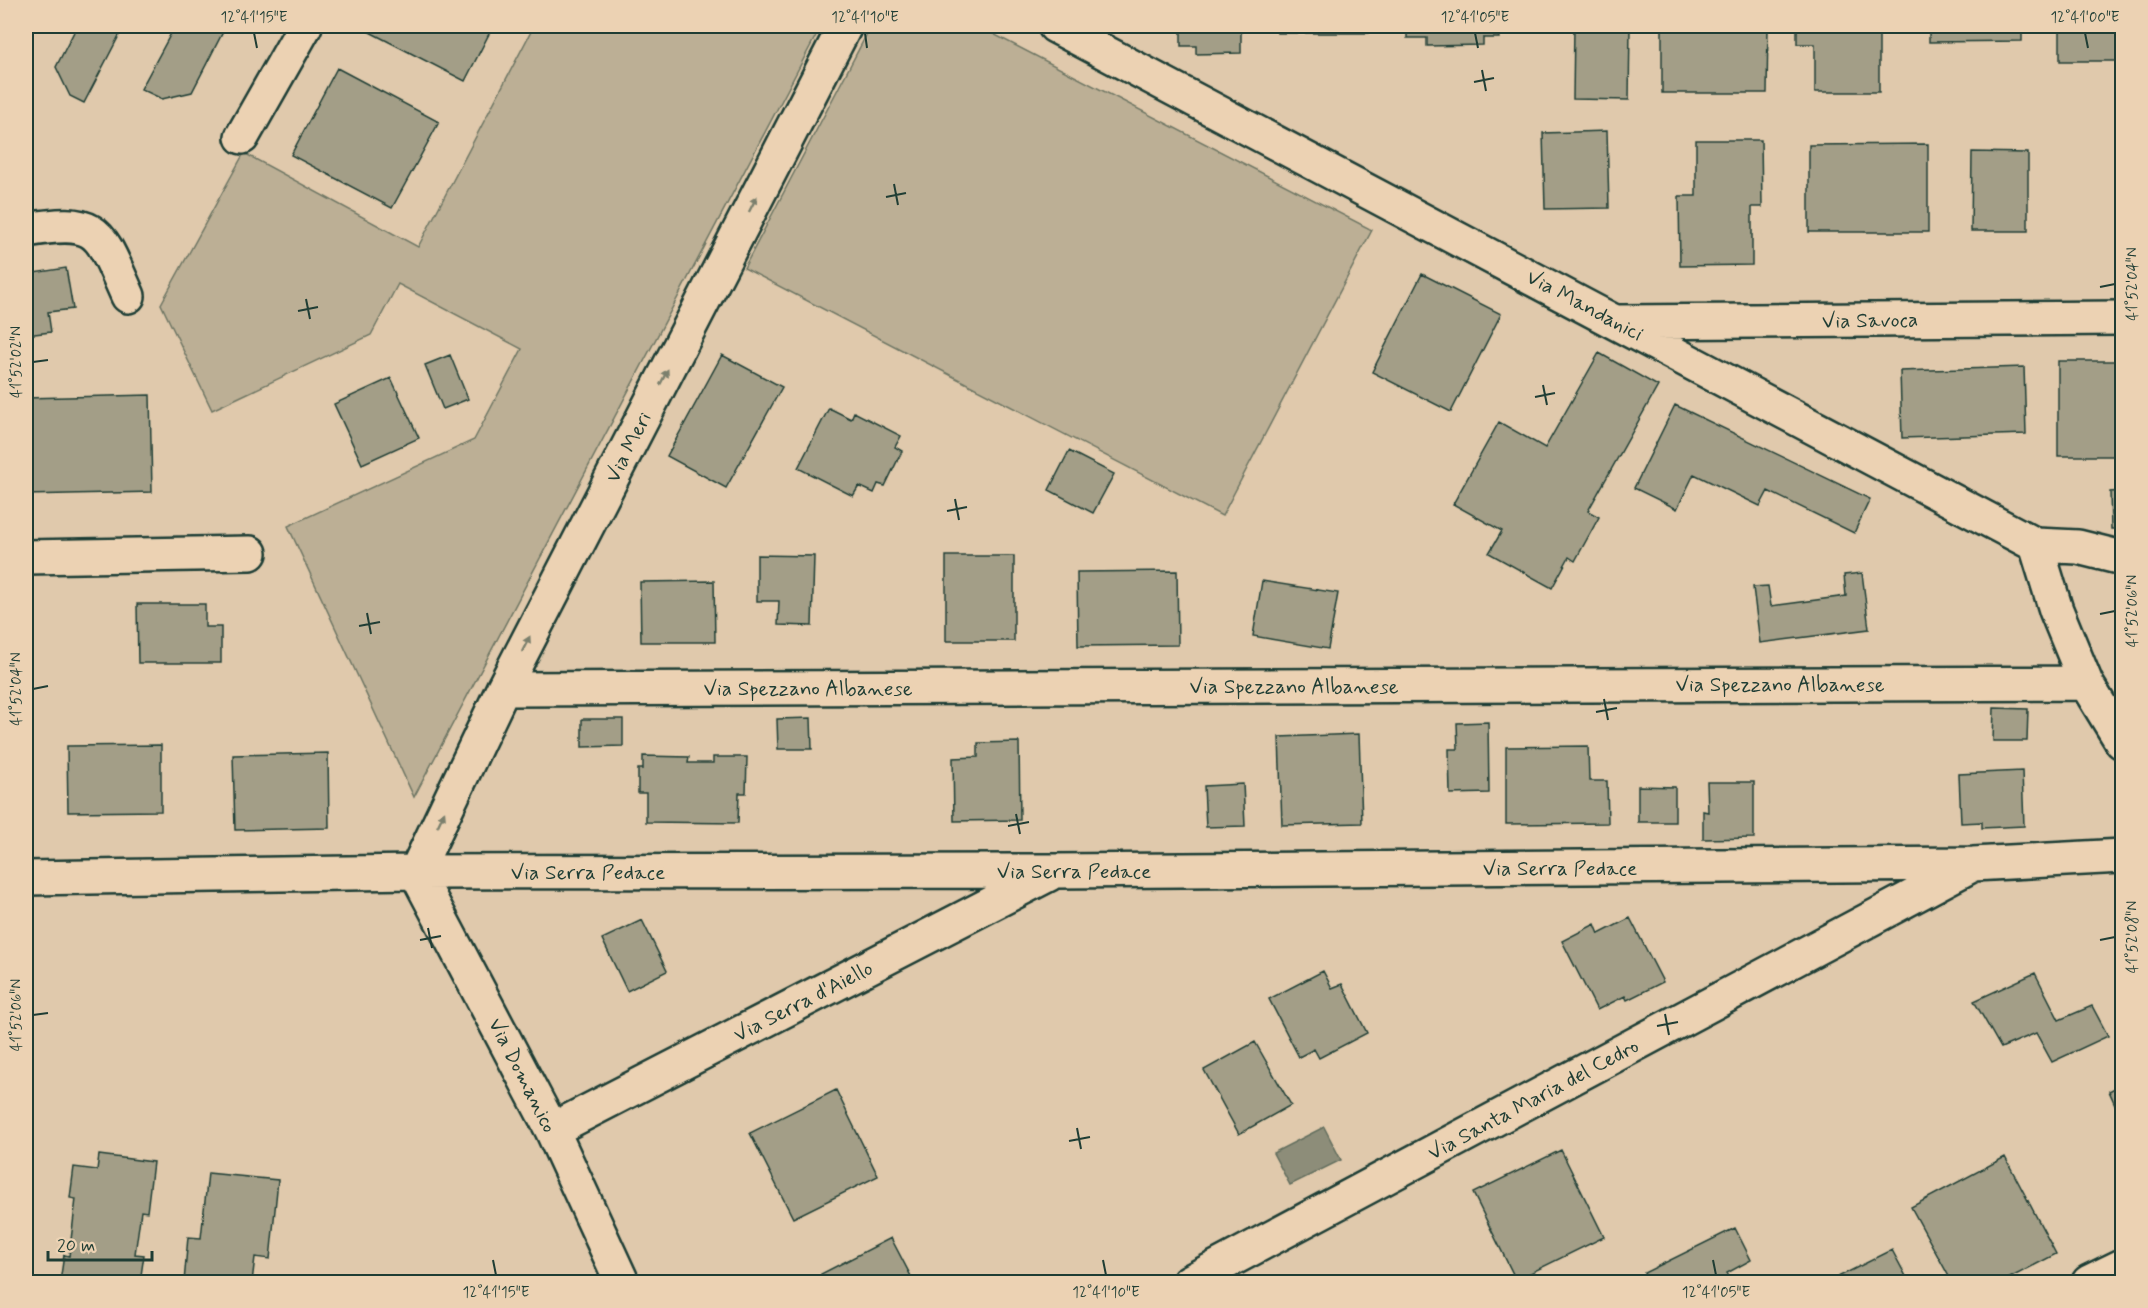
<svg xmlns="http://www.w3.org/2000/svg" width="2148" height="1308" font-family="Mynerve,sans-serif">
	<rect width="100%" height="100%" fill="#e0c9ac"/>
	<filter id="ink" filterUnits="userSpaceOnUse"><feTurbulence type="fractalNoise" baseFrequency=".0167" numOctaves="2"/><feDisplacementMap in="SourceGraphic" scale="12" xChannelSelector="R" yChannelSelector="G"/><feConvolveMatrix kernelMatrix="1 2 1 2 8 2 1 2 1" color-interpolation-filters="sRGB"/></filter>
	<g filter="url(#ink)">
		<path fill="#bcaf95" stroke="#6e7664" stroke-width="1.5" d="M534,26H821L414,797L288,526L474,440L522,349L398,284L371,335L212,410L161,304L244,153L418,247Z
			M871,26H978L1372,230L1222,516L744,268Z"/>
		<path fill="#8d8d79" stroke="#616d5d" stroke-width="1.5" d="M1324,1127L1341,1160L1290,1185L1273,1153Z"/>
		<path fill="#a39e87" stroke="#1f3d34" stroke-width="1.5" d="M77,26H124L84,103L70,96L56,67Z
			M175,26H226L192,92L162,99L141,89Z
			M358,26H493L465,81Z
			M1141,26H1241V53L1196,54V46H1181V26L1141,27Z
			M1277,26H1369V33H1277Z
			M1407,26H1499V38H1483V45L1427,46V38H1407Z
			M1574,26H1630L1629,100L1573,99Z
			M1662,26H1768L1767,93H1662Z
			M1797,26H1879V92H1815V44H1797Z
			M1929,26H2022V41L1929,42Z
			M2060,26H2122V61H2060Z
			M337,68L439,122L392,208L291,155Z
			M1607,131L1609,208L1545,209L1543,133Z
			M1696,140H1761L1762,207H1752V265L1680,266L1679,196H1696Z
			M1928,144V232H1809V145Z
			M1972,152L2028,153V231H1971Z
			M30,244L34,273L66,268L73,309L48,312L51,332L26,335V245Z
			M1422,274L1501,314L1451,412L1372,372Z
			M1599,353L1658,386L1588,511L1599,517L1575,561L1569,557L1552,588L1489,553L1502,531L1453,504L1499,422L1545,448Z
			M450,355L468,399L443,409L425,365Z
			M722,355L782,387L726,488L667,456Z
			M2058,361H2122V456H2058Z
			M2024,367L2026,434L1902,438L1900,371Z
			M391,378L419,438L362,464L334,404Z
			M150,395L152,492L26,495V398Z
			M1675,405L1870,499L1854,533L1768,491L1760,506L1694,474L1677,509L1634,488Z
			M829,408L851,419L854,412L901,436L895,447L902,451L885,486L878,484L874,493L859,486L853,496L798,468Z
			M1069,451L1114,474L1093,513L1049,490Z
			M2122,491V529H2111L2110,492Z
			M757,555L814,556L812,626L778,625L779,601H757Z
			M946,556H1014V641H946Z
			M1177,571L1178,645L1078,646L1077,572Z
			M1862,573L1869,629L1760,643L1753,587L1768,586L1771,606L1846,596L1844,575Z
			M714,581L715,642H641L640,582Z
			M1262,581L1338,593L1328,649L1253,636Z
			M137,604H205V627H221V663H138Z
			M1994,708L2028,709L2027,741H1993Z
			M811,718L812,749H778L777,719Z
			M582,719H623V746L582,747Z
			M1488,722L1489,793L1450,794L1449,749H1458L1457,723Z
			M1359,734L1362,823L1282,825L1279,737Z
			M1019,742L1020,820L954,821L953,758L978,757V743Z
			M161,745V811L68,812L67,746Z
			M1588,746L1589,781H1607L1608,823L1506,824V747Z
			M328,753L329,828L235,830L233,755Z
			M643,756L689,757L688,763H713V757H747L746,793H739L738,823L646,822V793H638V769H643Z
			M2022,771L2024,826L1982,828V822L1961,823L1959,774Z
			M1707,782H1754V838L1703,839V811L1708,812Z
			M1243,784L1245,826L1206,827L1204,786Z
			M1638,786L1675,787V822H1638Z
			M1630,918L1663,982L1627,1000L1625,996L1597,1010L1562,941L1595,924L1599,934Z
			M642,920L667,971L627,991L602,939Z
			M1323,971L1332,988L1342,984L1367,1033L1319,1058L1314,1049L1299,1057L1269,999Z
			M2035,973L2059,1020L2092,1006L2108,1036L2052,1062L2036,1033L2001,1048L1974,1001Z
			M1255,1042L1291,1105L1239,1134L1204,1070Z
			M2122,1084V1120L2109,1091Z
			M836,1090L878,1176L793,1218L750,1133Z
			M1561,1150L1604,1237L1516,1280L1473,1193Z
			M99,1155L153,1162L147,1212L141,1211L135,1254L144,1255L140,1282H60L64,1255L69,1256L76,1199L70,1198L74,1167L97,1170Z
			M2005,1157L2056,1254L2002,1282H1952L1911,1207Z
			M208,1173L278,1180L270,1259L255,1257L252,1282H184L188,1237L201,1238Z
			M1735,1228L1751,1260L1727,1273L1732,1282H1649L1644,1273Z
			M891,1238L914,1282H825L821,1274Z
			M1892,1250L1909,1282H1828Z"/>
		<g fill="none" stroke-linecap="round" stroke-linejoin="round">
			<defs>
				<path id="street" d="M1055,26L2036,545L2078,547L2122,558
					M242,137L305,26
					M26,230C101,217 99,232 128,296
					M1620,322L2122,318
					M2036,545L2056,610L2086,683L2122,742
					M26,557L250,553
					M503,689L2086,683
					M26,878L416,872L1055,871L1973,864L2122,856
					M552,1130L1049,874
					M622,1282L552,1130L416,872L503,689L845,26
					M1189,1282L1968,867
					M2089,1282L2122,1266"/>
			</defs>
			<use href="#street" stroke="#1f3d34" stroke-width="38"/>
			<use href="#street" stroke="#ecd2b3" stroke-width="33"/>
		</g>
		<defs><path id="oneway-solid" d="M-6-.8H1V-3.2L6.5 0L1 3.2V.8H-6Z" transform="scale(1.5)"/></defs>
		<g fill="#7b806d">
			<use href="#oneway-solid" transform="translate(753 204) rotate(-63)"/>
			<use href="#oneway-solid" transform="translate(664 377) rotate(-63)"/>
			<use href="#oneway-solid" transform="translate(526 644) rotate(-63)"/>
			<use href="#oneway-solid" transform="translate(441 819) rotate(-65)"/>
		</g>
	</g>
	<path fill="none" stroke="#1f3d34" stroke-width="2" d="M254,33L257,48M865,33L867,48M1475,33L1478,48M2085,33L2088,48M1482,70L1486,91M1474,82L1494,78M894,184L898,205M886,197L906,193M2100,287L2115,284M306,299L310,319M298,311L318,307M33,362L48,360M1543,385L1547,405M1535,397L1555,393M955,499L959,520M947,511L967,507M367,613L371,634M2100,614L2115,611M359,626L380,622M33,689L48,686M1604,699L1608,720M1596,712L1617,708M1016,814L1020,834M1008,826L1029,822M428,928L432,948M420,940L441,936M2100,940L2115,937M1665,1014L1669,1035M33,1015L48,1013M1657,1026L1678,1022M1077,1128L1081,1149M1069,1141L1090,1137M493,1260L496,1275M1103,1260L1106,1275M1713,1260L1716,1275"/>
	<g text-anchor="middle" stroke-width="6" stroke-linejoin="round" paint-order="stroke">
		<g font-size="21" fill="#1f3d34" stroke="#ecd2b3">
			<text transform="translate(1585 305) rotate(28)" y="7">Via Mandanici</text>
			<text transform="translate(1870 320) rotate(-1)" y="7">Via Savoca</text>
			<text transform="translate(628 447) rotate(-63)" y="7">Via Meri</text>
			<text x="1780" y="691">Via Spezzano Albanese</text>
			<text x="1294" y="693">Via Spezzano Albanese</text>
			<text x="808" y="695">Via Spezzano Albanese</text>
			<text x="1560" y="875">Via Serra Pedace</text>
			<text x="1074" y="878">Via Serra Pedace</text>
			<text x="588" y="879">Via Serra Pedace</text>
			<text transform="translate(803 1001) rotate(-27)" y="7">Via Serra d'Aiello</text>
			<text transform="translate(523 1075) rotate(63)" y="7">Via Domanico</text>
			<text transform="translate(1533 1099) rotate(-28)" y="7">Via Santa Maria del Cedro</text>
		</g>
	</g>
	<rect width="2148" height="1308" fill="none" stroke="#ecd2b3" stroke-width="66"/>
	<path d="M48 1251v9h104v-9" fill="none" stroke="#1f3d34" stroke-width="3"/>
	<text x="57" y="1251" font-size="18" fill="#1f3d34" stroke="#ecd2b3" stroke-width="4.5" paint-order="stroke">20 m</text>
	<rect x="33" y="33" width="2082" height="1242" fill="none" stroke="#1f3d34" stroke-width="2"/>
	<g font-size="15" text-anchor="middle" fill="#1f3d34">
		<text x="254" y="22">12°41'15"E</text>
		<text x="865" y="22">12°41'10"E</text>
		<text x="1475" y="22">12°41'05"E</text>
		<text x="2085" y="22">12°41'00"E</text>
		<text transform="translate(2132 284) rotate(-90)" y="5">41°52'04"N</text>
		<text transform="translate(16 362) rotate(-90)" y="5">41°52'02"N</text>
		<text transform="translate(2132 611) rotate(-90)" y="5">41°52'06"N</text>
		<text transform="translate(16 689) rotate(-90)" y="5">41°52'04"N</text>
		<text transform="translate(2132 937) rotate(-90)" y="5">41°52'08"N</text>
		<text transform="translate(16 1015) rotate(-90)" y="5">41°52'06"N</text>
		<text x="496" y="1297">12°41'15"E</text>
		<text x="1106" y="1297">12°41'10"E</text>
		<text x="1716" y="1297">12°41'05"E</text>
	</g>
</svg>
